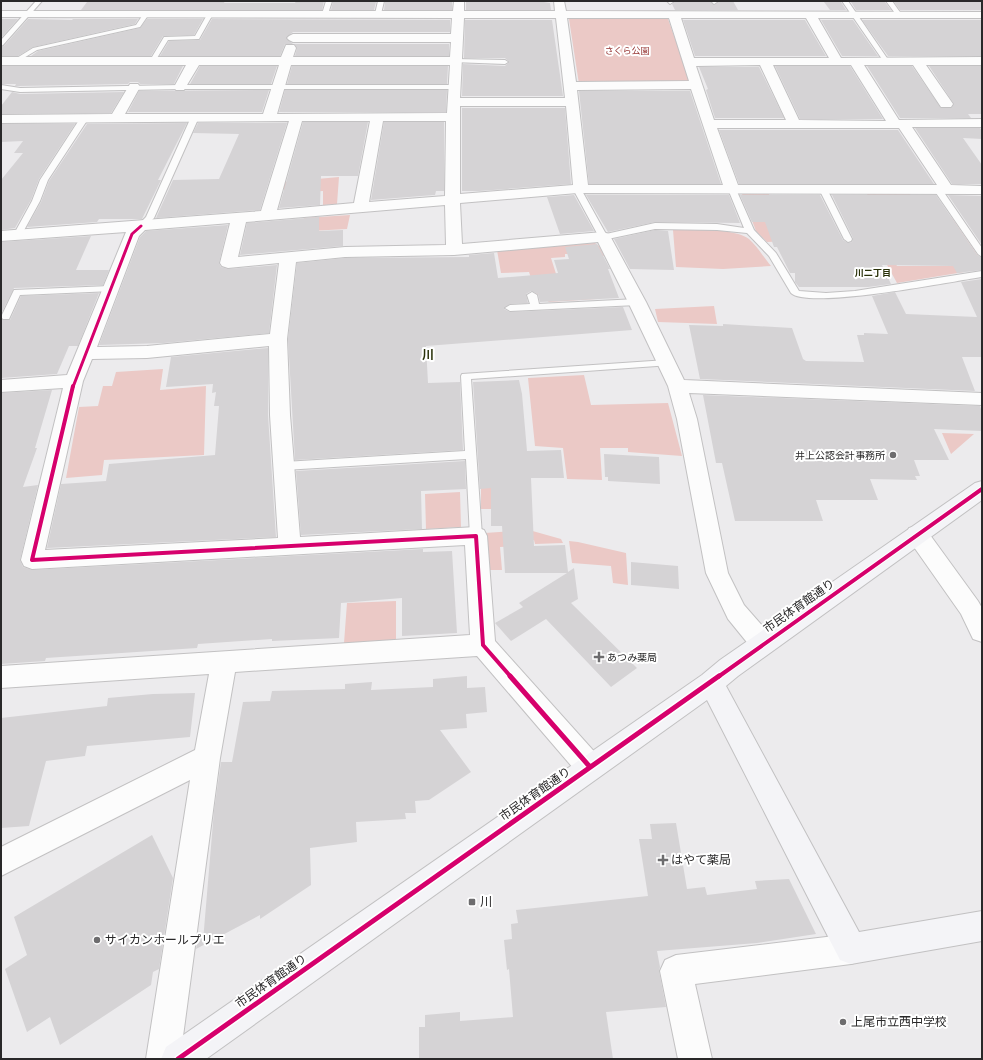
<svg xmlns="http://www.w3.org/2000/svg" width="983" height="1060" font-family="'Noto Sans','Noto Sans JP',sans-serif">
	<rect width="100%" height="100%" fill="#ecebed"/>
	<path fill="#ebc9c6" d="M569,19H668L691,84H579Z
		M339,177L337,204L323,205V191L284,193V182Z
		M742,194H769L787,241L767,242L756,231Z
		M867,194H910L924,217H951L982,262L964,272L897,283L875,243H886L897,266H955L893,242Z
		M350,215L347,229L291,232L306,227L304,218Z
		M673,230C692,230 734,228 749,239C757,246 764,258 771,266L723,269L676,267Z
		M595,243L599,246L604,256L577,258L576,254H565V257L551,258L557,277L589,276L596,299L549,302L536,293L529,272L501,273L497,250Z
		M714,306L717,324L658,322L655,309Z
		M163,369L160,390L206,386L204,455L104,460L102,475L66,478L79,407L98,406L103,386H112L116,372Z
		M584,375L591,405L668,403L682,456L628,452V448H600L602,480L567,479L563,448L535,446L528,378Z
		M942,433L974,434L951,454Z
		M481,470L506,498L491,499V509H481Z
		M460,492L461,527L426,529L425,494Z
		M529,530L561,539L563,543L535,544L534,540H515L516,546L500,547L502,570H490L485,533Z
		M569,541L578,542L626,553L628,585L613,583L611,566L572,563Z
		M396,601V641L344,643L347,603Z"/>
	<path fill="#d5d3d5" d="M225,1L224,3H295L296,1H324L322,10H81L87,2Z
		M333,1L350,2H376L374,10H331Z
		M466,1L544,2L550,3L551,10H466Z
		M674,1H710L714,5L718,1H733L738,10H675L672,4Z
		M858,1L885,2L891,10H856L851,2Z
		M896,1H982V10H900L894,2Z
		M385,2H452V10H384Z
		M824,2H841L846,10H830Z
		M1,19H18L1,38Z
		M28,19L72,20L73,19H138L135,24L33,47L18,56H1V47L4,46Z
		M147,19H203L194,35L163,36L151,56H31L38,51L140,28Z
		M212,19L450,20V32H293L286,38L293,44H285L280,56H160L169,41L200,40Z
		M465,20H552L563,96H462L463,64L505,66L509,62L505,58H464Z
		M683,20H805L826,56H695Z
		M821,20H853L878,56H842Z
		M862,20H982V56H888Z
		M294,44H449V56H295L297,48Z
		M1,66H183L174,84H140L138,82H130L128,84L20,86H15L16,84H1Z
		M200,66H277L271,84H190Z
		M292,66H448L447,84H287Z
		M775,66H850L883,119H800Z
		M867,66H912L941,108H951L954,104L929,66H982V114H968L971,118H900Z
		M699,67H759L784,118H715L706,90L708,89Z
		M269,90L262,112H128L139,91Z
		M285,90H447L446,112H279Z
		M579,91H690L721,184H589Z
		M12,92L20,94L124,92L111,113L1,114V106Z
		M462,108H565L571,184L479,191H462Z
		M303,122H368L358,176H321L320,205L279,208Z
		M384,122H444V191H436L435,195H434L371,200Z
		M187,123L158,180H161L142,219H99L97,222L27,227L41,202L49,181L87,124Z
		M198,123H287L260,210L156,218L173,180L219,179L239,134L193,133Z
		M1,124H75L39,179L31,200L15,228L1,230V180L23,153H14L23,141L1,142Z
		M915,128H980L982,131V139L963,138L982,165V184H952Z
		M719,130H898L934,184H739Z
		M574,195L594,231L560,234L547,197Z
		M586,195H729L740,223L655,222L608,232Z
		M740,195H820L843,240L848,243L852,242L853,238L832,195H936L977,255L982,258V270L957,273L953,266L882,265L891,284L868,287H799L795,282V273H790L777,247H774L765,222H752Z
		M948,195L982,196V245Z
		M319,217V231L343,230V246L240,255L247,223Z
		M228,225L219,263L221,267L228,269L277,265L269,333L164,343L99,345L140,237L146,231Z
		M655,230L668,231L674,270L630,269L614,239Z
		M91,236L76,270H109L103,285L14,288L1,314V242Z
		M597,244L610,269H608L619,298L540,302L538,294L531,291L526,294L528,303L510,304L504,309L510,312L623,307L632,330L426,346L428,383L460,382L463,450L295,460L288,339L297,263L345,258L469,257V255L494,253L498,278L558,273L554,260L569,259L565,247Z
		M982,279V357H962L975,391L700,379L689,325L723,326V324L792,328L803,359L806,361L864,362L857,335H864V333L888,334L872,296L895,292L906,314L977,317L961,282Z
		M99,293L78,346H69L57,374L1,378V319L3,320H10L21,296Z
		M268,348V415L276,537L47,548L61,484L106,481L109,464L215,455L219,406H214L216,392L212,393L213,384L166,387L171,357Z
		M519,380L522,394L527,451L561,450L564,478H531L534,546L565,545L568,572L574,568L578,599L571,603L637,668L611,687L546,619L511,641L495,623L523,607L519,603L567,573H505L502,526H491V488L480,489L473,382Z
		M52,390L35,448H37L23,487L38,485L20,560L23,567L32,570L423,549V552L452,551L457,633L402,636V598L341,603L339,638L272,641V639L198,644L197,648L46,658L45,661L1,664V393Z
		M703,395L980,406L982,412V431L934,429L949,460H914L920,476H915L917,480L870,479L878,500H816L823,521H735L722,463H716Z
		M604,454L659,457L660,484L608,481V477H605Z
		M465,461L466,489L421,491L422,529L301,535L296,471Z
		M631,562L678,566L679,589L631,585Z
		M467,676V688L485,687L487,712L466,714L467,728L440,730L471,772L429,800L415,801L416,813H405L406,819L356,822L357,842L310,848L311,885L260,919V915L196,949L199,931L203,941L214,811L221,762H232L243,702L270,701L272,691L345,689V684L372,682L371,690L433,687V679Z
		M195,693L190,737L87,746L85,756L46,761L29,826L1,828V718L107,706L108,698L153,694Z
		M676,823L687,889L705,887L707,895L757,889L755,881L789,879L816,934L757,943L657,951L660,967L659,971L666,1007L606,1012L613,1059H419V1027H425V1015L460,1012V1021L513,1017L509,969L507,970L504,940L512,939L511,924L518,923L516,910L648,896L639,839H652L650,824Z
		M152,835L173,878L159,969L153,972L151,985L60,1045L50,1017L27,1032L5,969L27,955L14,917Z"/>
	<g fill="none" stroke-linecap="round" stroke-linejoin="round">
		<defs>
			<path id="lane" d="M36,1H42L3,45L1,46V40Z
				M326,1H332L328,14L325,16L322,14Z
				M378,1H384L381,14L378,16L375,14Z
				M667,1H673V2L670,4Z
				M711,1H717V2L714,4Z
				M842,1H848L889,61L888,62H884Z
				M886,1H892L902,15L901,16H897Z
				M146,12L149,14L140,27L37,50L17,62L12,61L33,48L136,25L144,13Z
				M208,13L213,14L199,39L168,40L154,63H150L149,62L164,37L195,36Z
				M455,59L505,60L508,62L505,64L453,62L452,61Z
				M1,85L20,88L180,85H454L457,87L454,89H180L20,92L1,89Z
				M192,115H198L199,117L154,218L144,228H138L137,226L146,217Z
				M81,117H87L88,119L48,180L40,201L22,234L18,237L15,236L14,234L32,201L40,180Z
				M574,187H580L581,189L606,234L655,223L717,224L744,228L728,189L729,187H735L754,230L776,253L799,291L826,293L855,291L982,271V277C954,281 808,310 791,293L769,256L747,233L717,230L655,229L603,240L600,239L573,189Z
				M820,187H826L852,239L851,241L848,242L844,239L819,189Z
				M935,188H941L982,248V257L978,254L934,190Z
				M110,286L113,287L115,289L113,291L20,295L9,319H3L1,317L14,290Z
				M532,292L537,295L539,304L637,299L642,302L637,305L510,311L505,308L510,305L530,304L527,295Z
				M667,360L672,363L671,365L471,379L482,536L480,539L476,541L472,539L470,536L466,459L284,470L280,469L278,466L280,463L284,462L465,451L461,376L462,374Z"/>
			<path id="street" d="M454,1H464V11H555L554,1H564L566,11L982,12V18H818L841,58L982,57V65H926L953,104L951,107H941L913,65H864L899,120L982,119V127H912L951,185L982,186V194L577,193L460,203L462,244L603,232L609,234L646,302L684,380L982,393V405L689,393L697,419L728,573L744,605L772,637L775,644L772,651L763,654L754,651L728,619L706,573L677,419L668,386L628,302L598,242L454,255L345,257L296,262L287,339L290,415L300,537L476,527L484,530L487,536L495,641L600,758L603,767L600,776L590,780L580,776L477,656L235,672L220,758L180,1059H146L190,780L1,876V847L195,750L209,674L1,688V666L470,635L465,545L32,569L24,566L21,560L63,388L1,392V380L67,375L126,232L1,241V231L261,211L289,121L1,123V115L112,114L130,84H138L140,87L125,114H263L279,65H199L184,90H176L174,87L186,65H1V57H281L286,45H294L296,48L293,57H450L451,42H293L289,40L287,38L289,36L293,34H451L452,18L1,17V11H453ZM464,18H556L565,98H460ZM567,18H669L689,81L576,82ZM681,18H806L829,58H694ZM291,65H450L447,113L277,114ZM760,65L786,120H714L696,66ZM773,65H851L886,121L799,120ZM691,89L723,185H588L577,90ZM460,106H566L573,185L460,194ZM302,121H370L354,203L277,210ZM383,121H446L445,196L369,202ZM717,128H899L937,185H738ZM445,205L446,245L345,247L238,257L246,222ZM230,223L220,263L222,266L228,268L279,263L270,334L147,346L97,347L139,236L145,230ZM269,346L270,415L278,538L45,550L83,381L92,359L147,358Z
				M917,526L925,528L978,601L982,608V642L973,639L961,614L909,540L906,534L909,528Z
				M851,934L862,938L866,949L862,960L851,964L695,984L712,1059H678L660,971L665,960L676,955Z"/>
			<path id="secondary" d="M982,481V500L738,676L726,686L859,932L982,911V941L851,964L840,960L707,700L206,1059H161L166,1047L702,675L720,660L975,483Z"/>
		</defs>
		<use href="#lane" stroke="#c2c1c2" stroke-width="2"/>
		<use href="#street" stroke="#c2c1c2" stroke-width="2"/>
		<use href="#secondary" stroke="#c2c1c2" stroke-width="2"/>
		<use href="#lane" fill="#fcfcfc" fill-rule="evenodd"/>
		<use href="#street" fill="#fcfcfc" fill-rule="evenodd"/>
		<use href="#secondary" fill="#f4f4f7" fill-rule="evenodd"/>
		<defs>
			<path id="cycleway-far2" d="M73,387L132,234L141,226"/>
			<path id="cycleway-far1" d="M73,386L32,560L476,536L483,645L511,677
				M718,677L982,489"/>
			<path id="cycleway" d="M510,676L590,767
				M178,1059L719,676"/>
		</defs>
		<use href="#cycleway-far2" stroke="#fff" stroke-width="5"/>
		<use href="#cycleway-far1" stroke="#fff" stroke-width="6"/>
		<use href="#cycleway" stroke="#fff" stroke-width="8"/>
		<use href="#cycleway-far2" stroke="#d6006c" stroke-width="3"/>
		<use href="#cycleway-far1" stroke="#d6006c" stroke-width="4"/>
		<use href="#cycleway" stroke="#d6006c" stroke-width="5"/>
	</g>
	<g fill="#6d6c6e" stroke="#fff" stroke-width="1.5">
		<circle cx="893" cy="455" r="4"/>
		<path d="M597 651h4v4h4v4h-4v4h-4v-4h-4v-4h4z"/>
		<path d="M661 854h4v4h4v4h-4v4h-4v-4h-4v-4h4z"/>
		<rect x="468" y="898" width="8" height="8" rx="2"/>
		<circle cx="97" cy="940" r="4"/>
		<circle cx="843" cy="1022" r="4"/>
	</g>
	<g text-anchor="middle" stroke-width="4" stroke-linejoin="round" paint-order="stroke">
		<g font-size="9" fill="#943230" stroke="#fff">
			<text x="627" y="54">さくら公園</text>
		</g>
		<g font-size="9" font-weight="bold" fill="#283008" stroke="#fff">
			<text x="873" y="276">川二丁目</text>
		</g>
		<g font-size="10" fill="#292829" stroke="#fff" text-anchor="end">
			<text x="885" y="459">井上公認会計事務所</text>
			<text x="607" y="661" text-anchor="start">あつみ薬局</text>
		</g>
		<g font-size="12" font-weight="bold" fill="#283008" stroke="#fff">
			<text x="428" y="359">川</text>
		</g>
		<g font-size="12" fill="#292829" stroke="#fff">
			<text transform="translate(799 606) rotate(-35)" y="4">市民体育館通り</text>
			<text transform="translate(535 794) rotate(-35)" y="4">市民体育館通り</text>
			<text transform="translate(271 981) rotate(-35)" y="4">市民体育館通り</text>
		</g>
		<g font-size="12" fill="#292829" stroke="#fff" text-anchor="start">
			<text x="671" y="864">はやて薬局</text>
			<text x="480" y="906">川</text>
			<text x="105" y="944">サイカンホールプリエ</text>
			<text x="851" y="1026">上尾市立西中学校</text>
		</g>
	</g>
	<rect width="983" height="1060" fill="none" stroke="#292829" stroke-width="4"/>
</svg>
